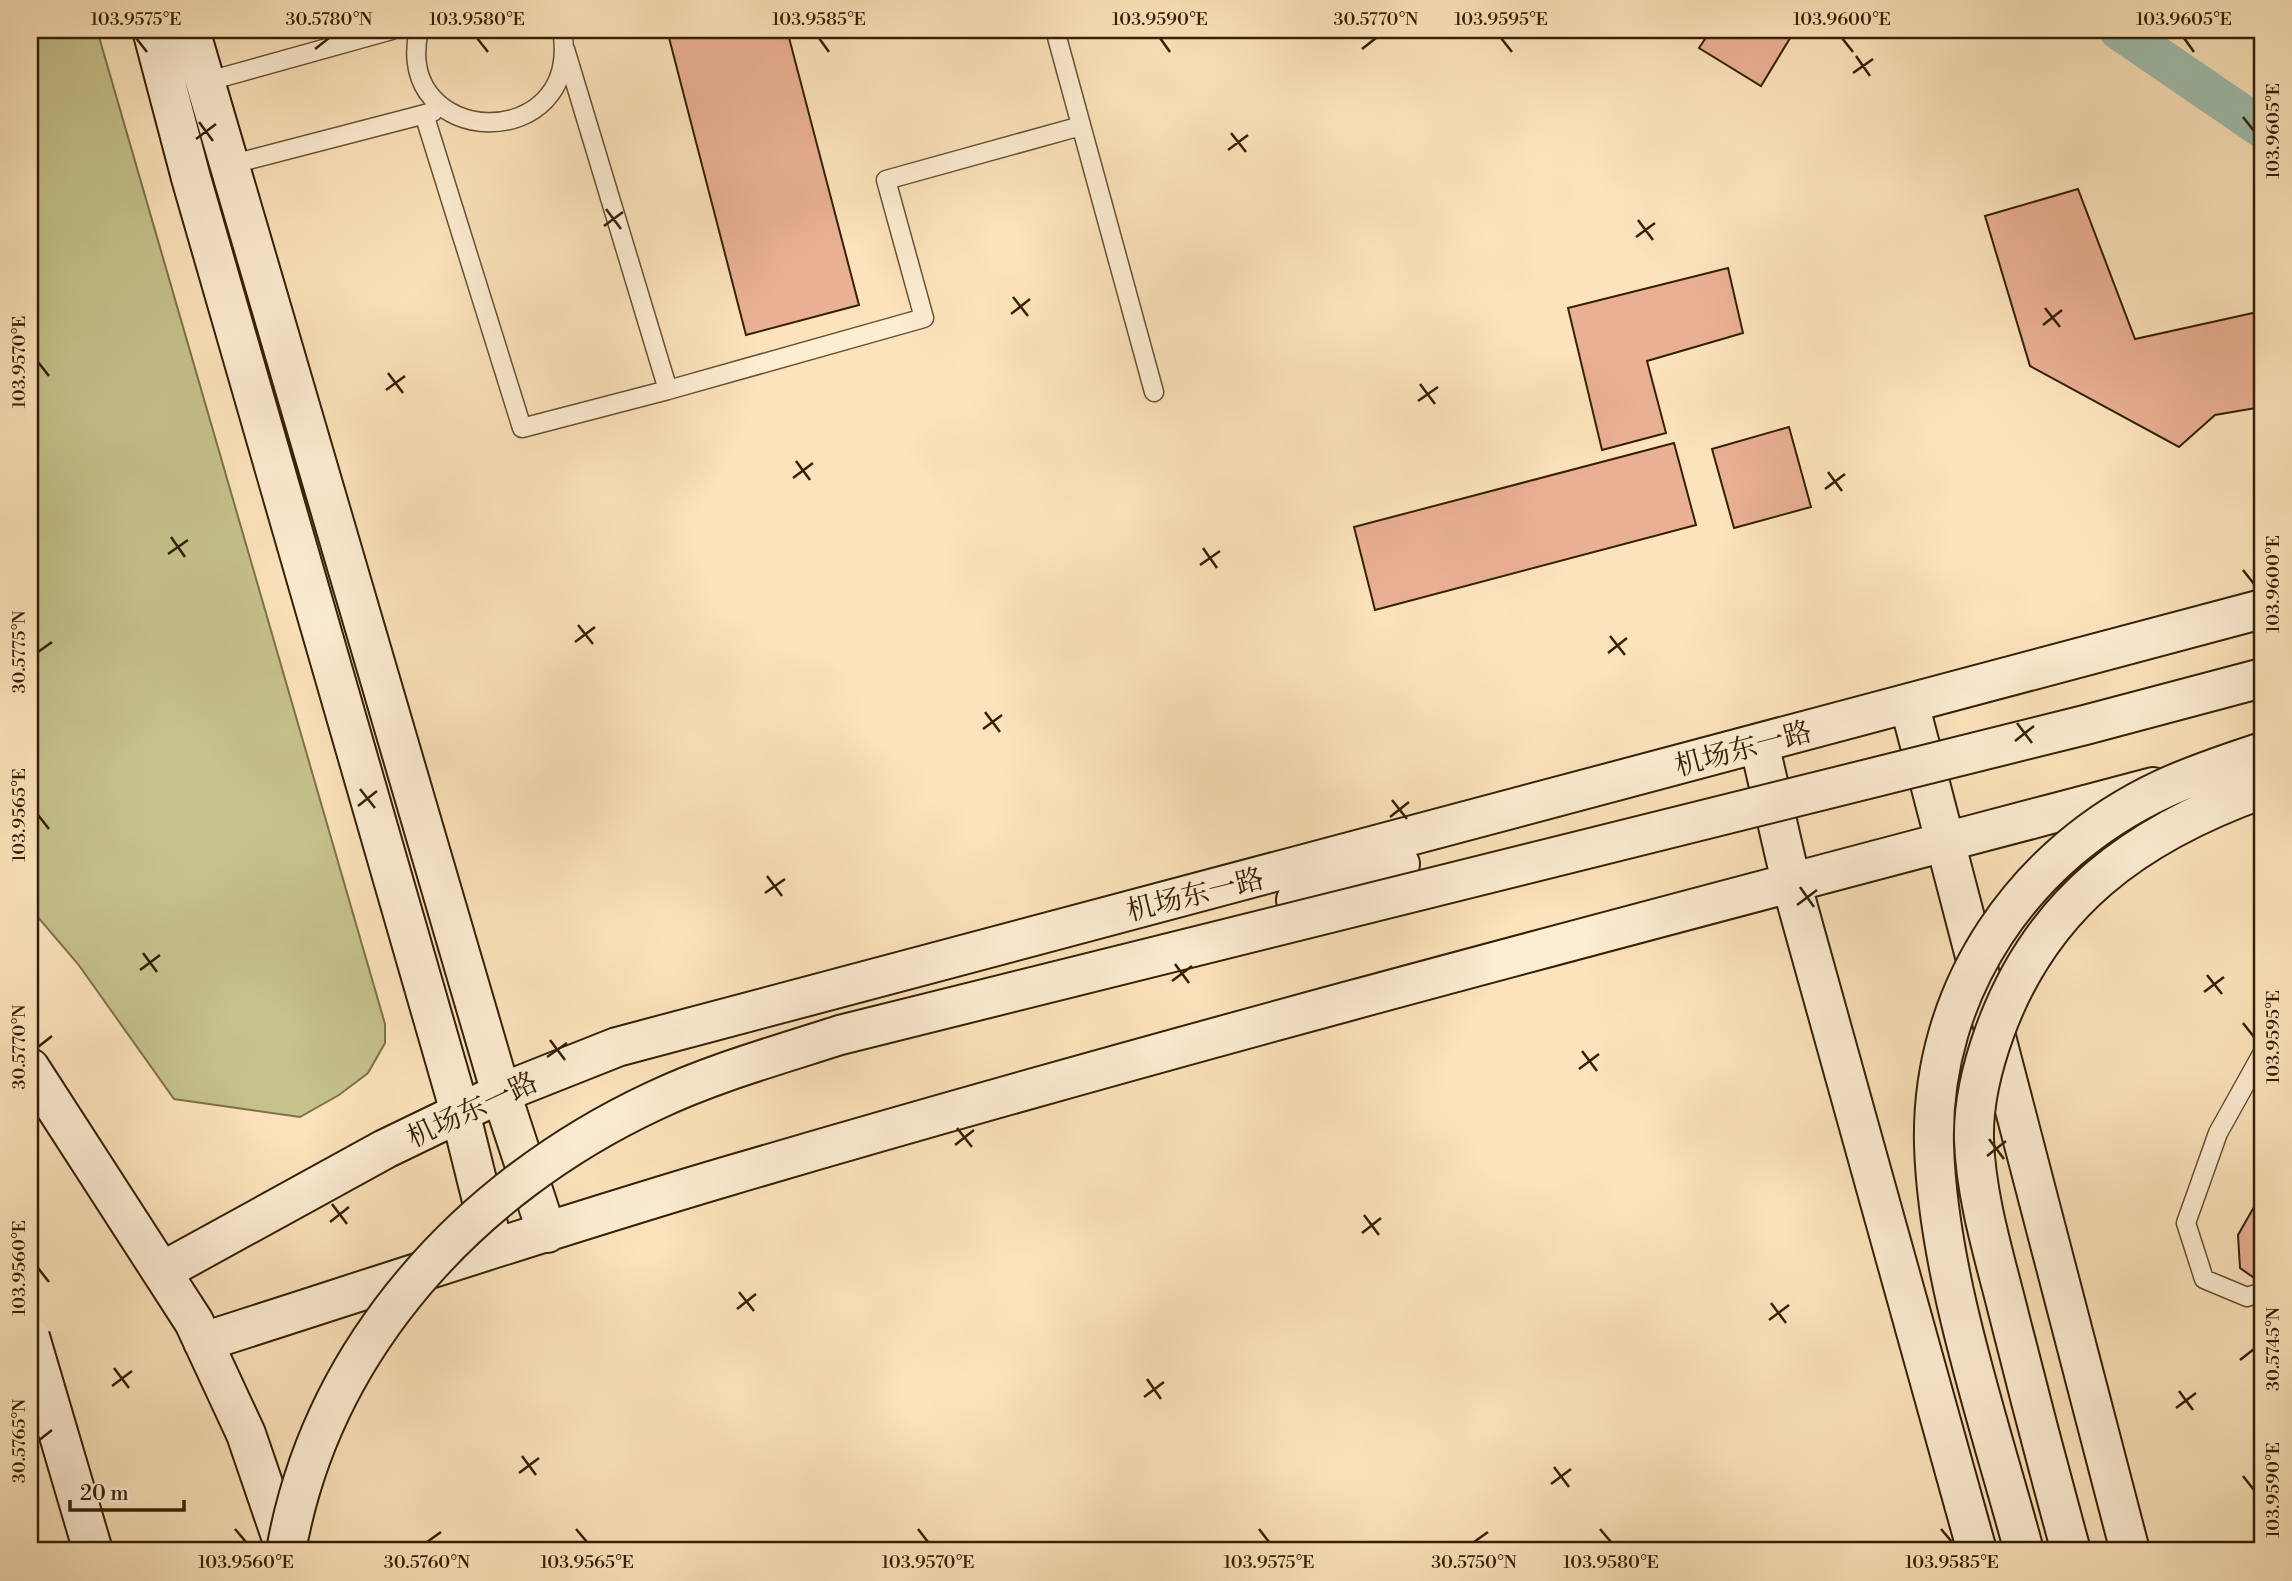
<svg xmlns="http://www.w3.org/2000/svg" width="2292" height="1581" font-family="'Libre Bodoni','Noto Serif SC',serif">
	<rect width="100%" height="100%" fill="#fce3bb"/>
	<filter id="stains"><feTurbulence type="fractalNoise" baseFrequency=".00286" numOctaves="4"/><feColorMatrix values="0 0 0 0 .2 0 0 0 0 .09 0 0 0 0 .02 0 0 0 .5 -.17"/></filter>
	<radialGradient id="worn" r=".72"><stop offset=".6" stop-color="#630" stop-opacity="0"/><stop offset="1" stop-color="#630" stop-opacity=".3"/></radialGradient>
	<path fill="#c5c28c" stroke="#7d7149" stroke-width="2" d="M30,30H97L385,1024V1043L368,1073L339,1095L300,1117L174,1099L78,964L30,908Z"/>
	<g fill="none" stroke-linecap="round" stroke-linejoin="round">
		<path stroke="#9fbead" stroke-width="40" d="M2119,30L2262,128"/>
	</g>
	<path fill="#eab094" stroke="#352006" stroke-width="2" d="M667,30H787L859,305L746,335Z
		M1711,30H1795L1761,86L1699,48Z
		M2078,189L2135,339L2262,311V407L2215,415L2179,447L2030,366L1985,216Z
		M1728,268L1743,333L1647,361L1666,433L1602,450L1568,308Z
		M1789,427L1811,507L1734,528L1712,449Z
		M1674,443L1696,525L1375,610L1354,527Z
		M2262,1193V1281L2260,1282L2240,1268L2238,1235Z"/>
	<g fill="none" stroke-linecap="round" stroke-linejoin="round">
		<defs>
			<path id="lane" d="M419,30C391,150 584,156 562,30
				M1055,30L1154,392
				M205,82L392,30
				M424,114L522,428L668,390L565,49
				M229,165L433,112
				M668,390L924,318L886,180L1081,126
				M2262,1054L2218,1133L2186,1223L2204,1279L2247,1297L2262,1292"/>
			<path id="secondary" d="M152,30L191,178L460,1112L492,1241
				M190,30L501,1093L547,1233
				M1909,703L2130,1551
				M1759,743L1791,882L1977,1551
				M1296,900L1400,864
				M30,1068L194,1322L246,1434L286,1551
				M163,1271L385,1149L501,1093L617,1047L2262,609
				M203,1342C378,1286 552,1228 728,1176C1200,1037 1677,913 2153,787"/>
		</defs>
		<use href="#lane" stroke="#675133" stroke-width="21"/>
		<use href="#secondary" stroke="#352006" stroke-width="42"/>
		<use href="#lane" stroke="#fdedd3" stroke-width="18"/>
		<use href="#secondary" stroke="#fdedd3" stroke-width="38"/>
		<defs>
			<path id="secondary-bridge" d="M30,1337L93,1551
				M286,1551C322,1347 470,1187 654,1101C713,1073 778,1055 840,1035L2085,725L2262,678
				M2024,1551C1990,1424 1938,1276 1934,1145C1930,989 2025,853 2163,789C2195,774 2229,763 2262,752
				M2071,1551C2049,1471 2028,1391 2008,1311C1994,1255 1976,1198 1974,1140C1973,1105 1983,1064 1995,1031C2042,902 2136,834 2262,789"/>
		</defs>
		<use href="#secondary-bridge" stroke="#352006" stroke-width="42" stroke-linecap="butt"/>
		<use href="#secondary-bridge" stroke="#fdedd3" stroke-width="38"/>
	</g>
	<path fill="none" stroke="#352006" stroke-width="2.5" d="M136,38L147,52M477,38L488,52M819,38L829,52M1160,38L1170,52M1501,38L1512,52M1842,38L1853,52M2184,38L2194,52M315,49L329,38M1362,49L1376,38M1856,56L1870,76M1853,73L1873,59M2243,117L2254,131M199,122L213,141M1231,133L1246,152M196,139L216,124M1228,150L1248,135M606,209L621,229M1638,220L1653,240M604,226L623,212M1636,237L1655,223M1013,297L1028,316M2045,308L2060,327M1011,314L1030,299M2043,325L2062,310M38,362L49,376M388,373L403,393M1420,384L1435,404M386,390L405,376M1418,401L1438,387M796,461L810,480M1828,472L1842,491M793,478L813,463M1825,489L1845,474M171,537L185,557M1203,548L1217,568M168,554L188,540M1200,565L1220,551M2243,570L2254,584M578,625L593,644M1610,636L1625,655M575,642L595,627M38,652L52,642M1608,653L1627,638M985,712L1000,732M2017,723L2032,743M983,729L1002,715M2015,741L2034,726M360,789L375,808M1392,800L1407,819M358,806L377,791M38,815L49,829M1390,817L1409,802M767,876L782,896M1800,887L1814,907M765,893L785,879M1797,905L1817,890M143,953L157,972M1175,964L1189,983M140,970L160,955M2207,975L2222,994M1172,981L1192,966M2204,992L2224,977M2243,1023L2254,1037M550,1040L565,1060M38,1047L52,1036M1582,1051L1597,1071M547,1057L567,1043M1579,1069L1599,1054M957,1128L972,1147M1989,1139L2004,1159M955,1145L974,1130M1987,1156L2006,1141M332,1204L347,1224M1364,1215L1379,1235M330,1222L349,1207M1362,1233L1381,1218M38,1268L49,1282M739,1292L754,1311M1771,1303L1786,1323M737,1309L756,1294M1769,1320L1789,1305M2240,1360L2254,1349M114,1368L129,1388M1147,1379L1161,1399M112,1386L132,1371M2179,1391L2193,1410M1144,1397L1164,1382M2176,1408L2196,1393M38,1441L52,1430M522,1456L536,1475M1554,1467L1569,1487M519,1473L539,1458M2243,1476L2254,1490M1551,1484L1571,1469M235,1529L246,1542M576,1529L587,1542M918,1529L928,1542M1259,1529L1269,1542M1600,1529L1611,1542M1941,1529L1952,1542M427,1542L441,1532M1474,1542L1488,1532"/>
	<g text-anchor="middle" stroke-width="7" stroke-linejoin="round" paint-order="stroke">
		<g font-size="28" fill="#352006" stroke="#fdedd3">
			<text transform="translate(1743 748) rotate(-15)" y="10">机场东一路</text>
			<text transform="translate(1195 894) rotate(-14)" y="10">机场东一路</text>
			<text transform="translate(472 1109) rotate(-25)" y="10">机场东一路</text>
		</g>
	</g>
	<rect width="2292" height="1581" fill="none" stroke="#fce3bb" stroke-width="77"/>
	<path d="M70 1500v10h114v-10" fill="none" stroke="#352006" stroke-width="3.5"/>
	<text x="80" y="1500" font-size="21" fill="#352006" stroke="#fdedd3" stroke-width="5" paint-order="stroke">20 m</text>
	<rect x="38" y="38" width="2216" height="1504" fill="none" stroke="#352006" stroke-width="2.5"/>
	<g font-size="18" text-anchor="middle" fill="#352006">
		<text x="136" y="25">103.9575°E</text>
		<text x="329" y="25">30.5780°N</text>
		<text x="477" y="25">103.9580°E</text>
		<text x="819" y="25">103.9585°E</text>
		<text x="1160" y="25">103.9590°E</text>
		<text x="1376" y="25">30.5770°N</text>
		<text x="1501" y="25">103.9595°E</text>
		<text x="1842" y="25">103.9600°E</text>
		<text x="2184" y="25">103.9605°E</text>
		<text transform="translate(2273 131) rotate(-90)" y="6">103.9605°E</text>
		<text transform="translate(19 362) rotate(-90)" y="6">103.9570°E</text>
		<text transform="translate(2273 584) rotate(-90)" y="6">103.9600°E</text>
		<text transform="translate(19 652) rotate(-90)" y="6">30.5775°N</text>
		<text transform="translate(19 815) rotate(-90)" y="6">103.9565°E</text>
		<text transform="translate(2273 1037) rotate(-90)" y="6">103.9595°E</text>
		<text transform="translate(19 1047) rotate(-90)" y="6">30.5770°N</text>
		<text transform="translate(19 1268) rotate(-90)" y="6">103.9560°E</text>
		<text transform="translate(2273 1349) rotate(-90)" y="6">30.5745°N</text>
		<text transform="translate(19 1441) rotate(-90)" y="6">30.5765°N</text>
		<text transform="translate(2273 1490) rotate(-90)" y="6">103.9590°E</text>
		<text x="246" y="1568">103.9560°E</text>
		<text x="427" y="1568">30.5760°N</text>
		<text x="587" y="1568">103.9565°E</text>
		<text x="928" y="1568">103.9570°E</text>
		<text x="1269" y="1568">103.9575°E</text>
		<text x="1474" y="1568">30.5750°N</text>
		<text x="1611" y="1568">103.9580°E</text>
		<text x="1952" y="1568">103.9585°E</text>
	</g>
	<rect width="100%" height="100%" filter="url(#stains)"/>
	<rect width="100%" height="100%" fill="url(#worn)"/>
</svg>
